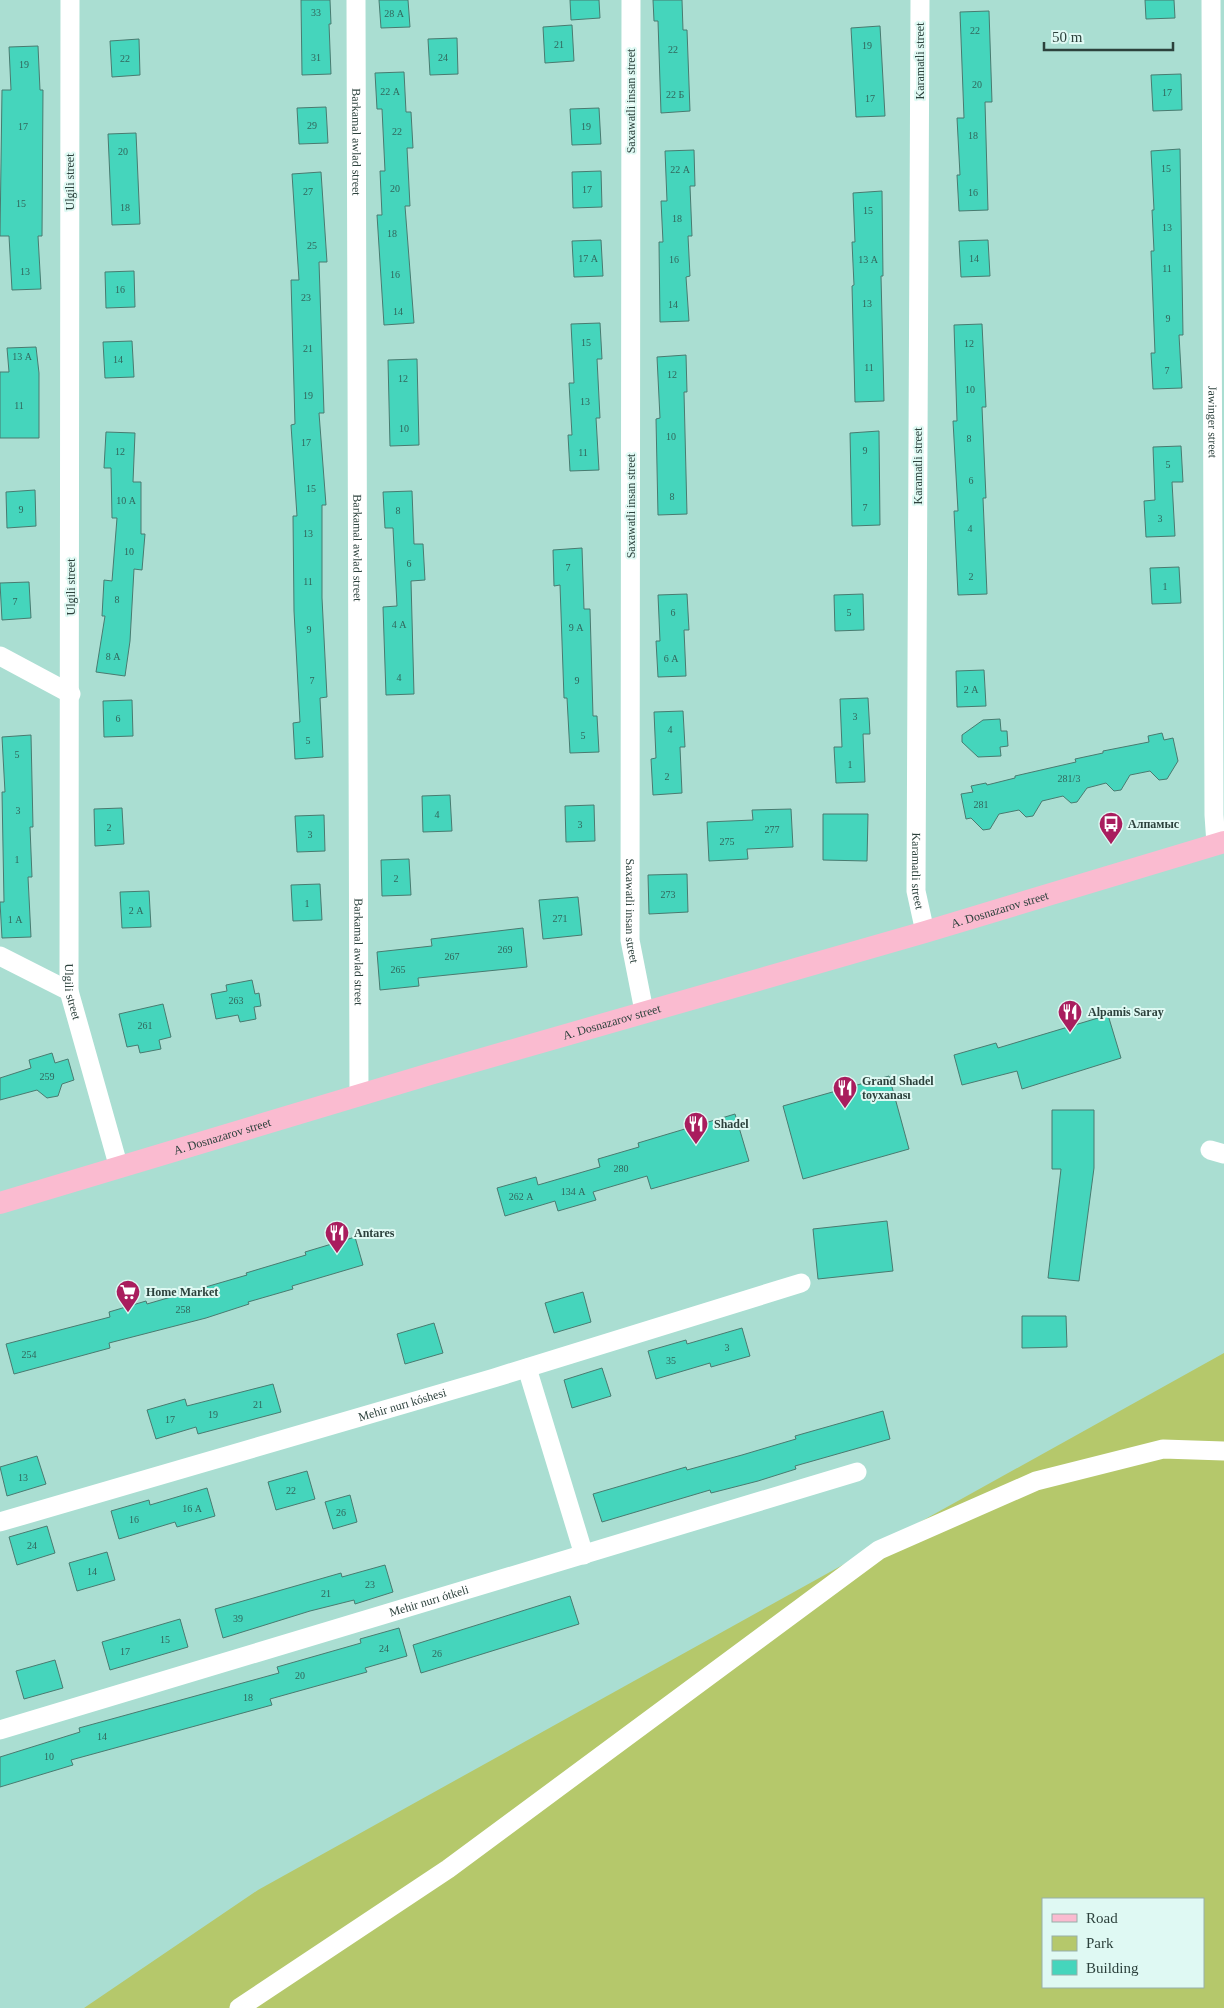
<svg xmlns="http://www.w3.org/2000/svg" width="1224" height="2008" font-family="Georgia,serif">
	<rect width="100%" height="100%" fill="#aaded2"/>
	<path fill="#b5c86b" fill-rule="evenodd" d="M1224,1353V2008H84L258,1890ZM1043,1899H1203V1987H1043Z"/>
	<path fill="#45d5bc" stroke="#497b70" d="M301,0H330L331,24H329L331,74L302,75Z
		M379,0H408L410,27L381,28Z
		M570,0H599L600,18L571,20Z
		M653,0H682L683,30H687L690,111L661,113L658,21H654Z
		M1145,0H1174L1175,18L1146,19Z
		M989,11L992,102H985L988,210L959,211L957,175H960L957,118H964L960,12Z
		M572,25L574,61L545,63L543,27Z
		M880,26L885,116L856,117L851,28Z
		M457,38L458,74L430,75L428,39Z
		M139,39L140,75L112,77L110,41Z
		M38,46L40,90H43L42,236H38L41,289L12,290L9,236H0L2,90H11L9,47Z
		M404,72L406,112H411L413,148H407L410,206H405L414,323L384,325L377,215H382L380,171H385L382,109H377L375,73Z
		M1181,74L1182,110L1153,111L1151,75Z
		M326,107L328,143L299,144L297,108Z
		M599,108L601,144L572,145L570,109Z
		M136,133L140,224L112,225L108,134Z
		M1180,149L1183,335H1179L1182,388L1153,389L1151,353H1155L1151,251H1154L1152,210H1154L1151,151Z
		M694,150L695,186H690L692,236H688L690,276L686,277L689,321L660,322L659,242H663L661,201H667L665,151Z
		M601,171L602,207L573,208L572,172Z
		M321,172L327,262H319L324,413H319L326,505H322V598L327,697L320,698L323,757L295,759L293,723L300,722L294,611L293,516H297L291,425L295,424L291,280H299L292,174Z
		M882,191L883,276H881L884,401L855,402L852,286L854,285L852,242H855L853,193Z
		M601,240L603,276L574,277L572,241Z
		M988,240L990,276L961,277L959,241Z
		M134,271L135,307L106,308L105,272Z
		M600,323L602,359H597L600,418H596L599,470L570,471L568,435H572L569,383H574L571,324Z
		M982,324L986,407H982L986,498H983L987,594L958,595L954,511H958L953,421H957L954,325Z
		M132,341L134,377L105,378L103,342Z
		M36,347L39,373V438H0V372H9L7,348Z
		M686,355L687,392H684L687,514L658,515L656,419L660,418L657,357Z
		M417,359L419,445L390,446L388,360Z
		M879,431L880,525L852,526L850,433Z
		M106,432L135,433L133,482H141V534H145L142,570L134,569L130,641L125,676L96,672L105,616H102L104,580L112,581L117,518H112L111,468H104Z
		M1181,446L1183,482H1172L1175,536L1146,537L1144,501L1155,500L1153,447Z
		M35,490L36,526L7,528L6,492Z
		M412,491L414,544H423L425,580L411,581L414,694L386,695L383,607L397,606L393,528H385L383,492Z
		M582,548L584,609H590L593,716H597L599,752L570,753L567,698H564L560,585L554,586L553,550Z
		M1179,567L1181,603L1152,604L1150,568Z
		M29,582L31,618L2,620L0,583Z
		M687,594L689,630H684L686,676L658,677L656,641H660L658,595Z
		M863,594L864,630L835,631L834,595Z
		M984,670L986,706L957,707L956,671Z
		M868,698L870,734H863L865,782L836,783L834,747H842L840,699Z
		M132,700L133,736L104,737L103,701Z
		M683,711L685,747H680L682,793L653,795L651,759L656,758L654,712Z
		M1000,719L1001,731H1007L1008,746L1000,747L1001,756L978,757L962,742V735L983,720Z
		M1162,733L1164,740L1173,738L1178,761L1167,779L1159,780L1150,771L1130,775L1121,790L1114,791L1106,783L1087,788L1077,802L1071,803L1063,796L1042,801L1033,816L1026,817L1019,810L999,814L990,829L983,830L971,818L966,819L961,794L973,792L971,786L986,783L987,785L1015,778V776L1076,762L1075,759L1103,753V751L1149,742L1148,736Z
		M31,735L33,827H30L32,877H28L31,937L2,938L0,902H4L2,792H5L2,737Z
		M450,795L452,831L423,832L422,796Z
		M594,805L595,841L566,842L565,806Z
		M122,808L124,844L95,846L94,809Z
		M791,809L793,847L747,849L748,859L709,861L707,822L753,820L752,810Z
		M823,814H868L867,861L823,860Z
		M324,815L325,851L297,852L295,816Z
		M409,859L411,895L382,896L381,860Z
		M687,874L688,912L649,914L648,875Z
		M320,884L322,920L293,921L291,885Z
		M149,891L151,927L122,928L120,892Z
		M578,897L582,935L543,939L539,900Z
		M523,928L527,967L418,978L419,986L380,990L377,952L432,946L431,939Z
		M252,980L255,994L259,993L261,1006L254,1007L256,1019L240,1022L238,1015L216,1019L211,994L227,991L226,985Z
		M163,1004L171,1037L159,1040L161,1049L140,1053L138,1045L127,1047L119,1014Z
		M1108,1015L1121,1058L1022,1089L1017,1071L962,1085L954,1055L996,1043L998,1048Z
		M52,1053L55,1063L68,1059L74,1080L62,1084L58,1096L47,1098L37,1090L0,1100V1078L31,1068L29,1060Z
		M889,1076L909,1149L803,1179L783,1106Z
		M1052,1110H1094V1168L1079,1281L1048,1278L1061,1169H1052Z
		M735,1114L749,1161L651,1189L647,1176L593,1192L596,1200L558,1211L555,1201L505,1216L497,1188L536,1177L538,1185L600,1167L598,1159L639,1147L638,1143Z
		M887,1221L893,1271L818,1279L813,1229Z
		M355,1237L363,1265L292,1286L293,1289L248,1302L249,1304L206,1318L109,1343L110,1348L14,1374L6,1344L110,1317L109,1312L146,1301L147,1304L247,1275L246,1273L306,1255L305,1252Z
		M583,1292L591,1322L554,1333L545,1303Z
		M1022,1316H1066L1067,1347L1022,1348Z
		M434,1323L443,1353L405,1364L397,1334Z
		M742,1328L750,1356L711,1367L710,1363L656,1379L648,1351L686,1340L687,1344Z
		M602,1368L611,1396L572,1408L564,1380Z
		M273,1384L281,1412L198,1434L196,1427L156,1439L147,1410L185,1399L187,1406Z
		M883,1411L890,1439L795,1466L796,1469L758,1481L711,1493L710,1490L602,1522L593,1494L686,1467L687,1470L742,1455L796,1439L795,1436Z
		M37,1456L46,1484L7,1496L0,1467Z
		M307,1471L315,1499L276,1510L268,1482Z
		M207,1488L215,1516L177,1527L175,1522L119,1539L111,1511L149,1500L150,1505Z
		M350,1495L357,1522L333,1529L325,1502Z
		M47,1526L55,1553L17,1565L9,1537Z
		M107,1552L115,1580L77,1591L69,1563Z
		M385,1565L393,1592L355,1604L354,1600L310,1611L223,1638L215,1609L341,1573L342,1577Z
		M570,1596L579,1624L421,1673L413,1645Z
		M180,1619L188,1647L110,1670L102,1642Z
		M399,1628L407,1656L365,1668L367,1672L270,1699L272,1705L71,1760L73,1765L0,1787V1757L80,1732L79,1728L279,1673L277,1667L361,1643L360,1639Z
		M55,1660L63,1688L24,1699L16,1671Z"/>
	<g fill="none" stroke-linecap="round" stroke-linejoin="round">
		<g stroke="#fff" stroke-width="19">
			<path id="s1" d="M70,0L69,991L119,1168"/>
			<path id="s2" d="M356,0L359,1095"/>
			<path id="s3" d="M631,0L630,940L644,1011"/>
			<path id="s4" d="M920,0L916,891L925,932"/>
			<path id="s5" d="M1211,0L1214,815L1216,844"/>
			<path d="M0,656L71,694"/>
			<path d="M0,956L69,991"/>
			<path d="M1210,1150L1224,1154"/>
			<path d="M527,1368L584,1555"/>
			<path id="s6" d="M0,1522L494,1378L801,1283"/>
			<path id="s7" d="M0,1730L857,1472"/>
			<path d="M239,2008L448,1869L879,1550L1036,1481L1163,1449L1224,1451"/>
		</g>
		<path stroke="#fabbd0" stroke-width="22" id="s8" d="M0,1203L430,1074L925,932L1224,842"/>
	</g>
	<defs>
		<symbol id="bus-pin" viewBox="-11 -11 22 30"><path d="M0 17L-7.5 6A9.5 9.5 0 1 1 7.5 6Z" fill="#a91d5e" stroke="#dff9f3"/><path d="M-5-6H5V4H4V6H2V4H-2V6H-4V4H-5ZM-3.5-4V0h7V-4ZM-3.5 1.2v1.5H-2V1.2ZM2 1.2v1.5H3.5V1.2Z" fill="#fff"/></symbol>
		<symbol id="restaurant-pin" viewBox="-11 -11 22 30"><path d="M0 17L-7.5 6A9.5 9.5 0 1 1 7.5 6Z" fill="#a91d5e" stroke="#dff9f3"/><path d="M-5-6h1v4h1v-4h1v4h1v-4h1v5L-1.5 .5V6h-2V.5L-5-1ZM5-6V6H3V1.5H1.5Q1.5-4 5-6Z" fill="#fff"/></symbol>
		<symbol id="supermarket-pin" viewBox="-11 -11 22 30"><path d="M0 17L-7.5 6A9.5 9.5 0 1 1 7.5 6Z" fill="#a91d5e" stroke="#dff9f3"/><path d="M-6-5.5h2.5l.6 2H6L4.5 2H-2.5L-4.4-4H-6ZM-1.5 3.2a1.3 1.3 0 1 0 .1 0ZM3 3.2a1.3 1.3 0 1 0 .1 0Z" fill="#fff"/></symbol>
	</defs>
	<g fill-rule="evenodd">
		<use href="#bus-pin" x="1097" y="810" width="28" height="38"/>
		<use href="#restaurant-pin" x="1056" y="998" width="28" height="38"/>
		<use href="#restaurant-pin" x="831" y="1074" width="28" height="38"/>
		<use href="#restaurant-pin" x="682" y="1110" width="28" height="38"/>
		<use href="#restaurant-pin" x="323" y="1219" width="28" height="38"/>
		<use href="#supermarket-pin" x="114" y="1278" width="28" height="38"/>
	</g>
	<g text-anchor="middle" stroke-width="4" stroke-linejoin="round" paint-order="stroke">
		<g font-size="10" fill="#32665c">
			<text x="316" y="16">33</text>
			<text x="394" y="17">28 А</text>
			<text x="975" y="34">22</text>
			<text x="559" y="48">21</text>
			<text x="867" y="49">19</text>
			<text x="673" y="53">22</text>
			<text x="316" y="61">31</text>
			<text x="443" y="61">24</text>
			<text x="125" y="62">22</text>
			<text x="24" y="68">19</text>
			<text x="977" y="88">20</text>
			<text x="390" y="95">22 А</text>
			<text x="1167" y="96">17</text>
			<text x="675" y="98">22 Б</text>
			<text x="870" y="102">17</text>
			<text x="312" y="129">29</text>
			<text x="23" y="130">17</text>
			<text x="586" y="130">19</text>
			<text x="397" y="135">22</text>
			<text x="973" y="139">18</text>
			<text x="123" y="155">20</text>
			<text x="1166" y="172">15</text>
			<text x="680" y="173">22 А</text>
			<text x="395" y="192">20</text>
			<text x="587" y="193">17</text>
			<text x="308" y="195">27</text>
			<text x="973" y="196">16</text>
			<text x="21" y="207">15</text>
			<text x="125" y="211">18</text>
			<text x="868" y="214">15</text>
			<text x="677" y="222">18</text>
			<text x="1167" y="231">13</text>
			<text x="392" y="237">18</text>
			<text x="312" y="249">25</text>
			<text x="588" y="262">17 А</text>
			<text x="974" y="262">14</text>
			<text x="674" y="263">16</text>
			<text x="868" y="263">13 А</text>
			<text x="1167" y="272">11</text>
			<text x="25" y="275">13</text>
			<text x="395" y="278">16</text>
			<text x="120" y="293">16</text>
			<text x="306" y="301">23</text>
			<text x="867" y="307">13</text>
			<text x="673" y="308">14</text>
			<text x="398" y="315">14</text>
			<text x="1168" y="322">9</text>
			<text x="586" y="346">15</text>
			<text x="969" y="347">12</text>
			<text x="308" y="352">21</text>
			<text x="22" y="360">13 А</text>
			<text x="118" y="363">14</text>
			<text x="869" y="371">11</text>
			<text x="1167" y="374">7</text>
			<text x="672" y="378">12</text>
			<text x="403" y="382">12</text>
			<text x="970" y="393">10</text>
			<text x="308" y="399">19</text>
			<text x="585" y="405">13</text>
			<text x="19" y="409">11</text>
			<text x="404" y="432">10</text>
			<text x="671" y="440">10</text>
			<text x="969" y="442">8</text>
			<text x="306" y="446">17</text>
			<text x="865" y="454">9</text>
			<text x="120" y="455">12</text>
			<text x="583" y="456">11</text>
			<text x="1168" y="468">5</text>
			<text x="971" y="484">6</text>
			<text x="311" y="492">15</text>
			<text x="672" y="500">8</text>
			<text x="126" y="504">10 А</text>
			<text x="865" y="511">7</text>
			<text x="21" y="513">9</text>
			<text x="398" y="514">8</text>
			<text x="1160" y="522">3</text>
			<text x="970" y="532">4</text>
			<text x="308" y="537">13</text>
			<text x="129" y="555">10</text>
			<text x="409" y="567">6</text>
			<text x="568" y="571">7</text>
			<text x="971" y="580">2</text>
			<text x="308" y="585">11</text>
			<text x="1165" y="590">1</text>
			<text x="117" y="603">8</text>
			<text x="15" y="605">7</text>
			<text x="673" y="616">6</text>
			<text x="849" y="616">5</text>
			<text x="399" y="628">4 А</text>
			<text x="576" y="631">9 А</text>
			<text x="309" y="633">9</text>
			<text x="113" y="660">8 А</text>
			<text x="671" y="662">6 А</text>
			<text x="399" y="681">4</text>
			<text x="312" y="684">7</text>
			<text x="577" y="684">9</text>
			<text x="971" y="693">2 А</text>
			<text x="855" y="720">3</text>
			<text x="118" y="722">6</text>
			<text x="670" y="733">4</text>
			<text x="583" y="739">5</text>
			<text x="308" y="744">5</text>
			<text x="17" y="758">5</text>
			<text x="850" y="768">1</text>
			<text x="667" y="780">2</text>
			<text x="1069" y="782">281/3</text>
			<text x="981" y="808">281</text>
			<text x="18" y="814">3</text>
			<text x="437" y="818">4</text>
			<text x="580" y="828">3</text>
			<text x="109" y="831">2</text>
			<text x="772" y="833">277</text>
			<text x="310" y="838">3</text>
			<text x="727" y="845">275</text>
			<text x="17" y="863">1</text>
			<text x="396" y="882">2</text>
			<text x="668" y="898">273</text>
			<text x="307" y="907">1</text>
			<text x="136" y="914">2 А</text>
			<text x="560" y="922">271</text>
			<text x="15" y="923">1 А</text>
			<text x="505" y="953">269</text>
			<text x="452" y="960">267</text>
			<text x="398" y="973">265</text>
			<text x="236" y="1004">263</text>
			<text x="145" y="1029">261</text>
			<text x="47" y="1080">259</text>
			<text x="621" y="1172">280</text>
			<text x="573" y="1195">134 А</text>
			<text x="521" y="1200">262 А</text>
			<text x="183" y="1313">258</text>
			<text x="727" y="1351">3</text>
			<text x="29" y="1358">254</text>
			<text x="671" y="1364">35</text>
			<text x="258" y="1408">21</text>
			<text x="213" y="1418">19</text>
			<text x="170" y="1423">17</text>
			<text x="23" y="1481">13</text>
			<text x="291" y="1494">22</text>
			<text x="192" y="1512">16 А</text>
			<text x="341" y="1516">26</text>
			<text x="134" y="1523">16</text>
			<text x="32" y="1549">24</text>
			<text x="92" y="1575">14</text>
			<text x="370" y="1588">23</text>
			<text x="326" y="1597">21</text>
			<text x="238" y="1622">39</text>
			<text x="165" y="1643">15</text>
			<text x="384" y="1652">24</text>
			<text x="125" y="1655">17</text>
			<text x="437" y="1657">26</text>
			<text x="300" y="1679">20</text>
			<text x="248" y="1701">18</text>
			<text x="102" y="1740">14</text>
			<text x="49" y="1760">10</text>
		</g>
		<g font-size="12" fill="#2c413c" stroke="#dff9f3">
			<text transform="translate(920 61) rotate(-90)" y="4">Karamatli street</text>
			<text transform="translate(631 101) rotate(-90)" y="4">Saxawatli insan street</text>
			<text dy="4" stroke="none"><textPath href="#s2" startOffset="142">Barkamal awlad street</textPath></text>
			<text transform="translate(70 182) rotate(-90)" y="4">Ulgili street</text>
			<text dy="4" stroke="none"><textPath href="#s5" startOffset="422">Jawinger street</textPath></text>
			<text transform="translate(918 466) rotate(-90)" y="4">Karamatli street</text>
			<text transform="translate(631 506) rotate(-90)" y="4">Saxawatli insan street</text>
			<text dy="4" stroke="none"><textPath href="#s2" startOffset="548">Barkamal awlad street</textPath></text>
			<text transform="translate(71 587) rotate(-90)" y="4">Ulgili street</text>
			<text dy="4" stroke="none"><textPath href="#s4" startOffset="871">Karamatli street</textPath></text>
			<text dy="4" stroke="none"><textPath href="#s8" startOffset="1042">A. Dosnazarov street</textPath></text>
			<text dy="4" stroke="none"><textPath href="#s3" startOffset="911">Saxawatli insan street</textPath></text>
			<text dy="4" stroke="none"><textPath href="#s2" startOffset="952">Barkamal awlad street</textPath></text>
			<text dy="4" stroke="none"><textPath href="#s1" startOffset="992">Ulgili street</textPath></text>
			<text dy="4" stroke="none"><textPath href="#s8" startOffset="638">A. Dosnazarov street</textPath></text>
			<text dy="4" stroke="none"><textPath href="#s8" startOffset="232">A. Dosnazarov street</textPath></text>
			<text dy="4" stroke="none"><textPath href="#s6" startOffset="419">Mehir nurı kóshesi</textPath></text>
			<text dy="4" stroke="none"><textPath href="#s7" startOffset="448">Mehir nurı ótkeli</textPath></text>
		</g>
		<g font-size="12" font-weight="bold" fill="#2c413c" stroke="#dff9f3" text-anchor="start">
			<text x="1128" y="828">Алпамыс</text>
			<text x="1088" y="1016">Alpamis Saray</text>
			<text x="862" y="1085">Grand Shadel<tspan x="862" dy="14">toyxanası</tspan></text>
			<text x="714" y="1128">Shadel</text>
			<text x="354" y="1237">Antares</text>
			<text x="146" y="1296">Home Market</text>
		</g>
	</g>
	<rect x="1042" y="1898" width="162" height="90" fill="#dff9f3" stroke="#97afaa"/>
	<rect x="1052" y="1914" width="25" height="8" fill="#fabbd0" stroke="#97afaa"/>
	<text x="1086" y="1923" font-size="15" fill="#2c413c">Road</text>
	<rect x="1052" y="1936" width="25" height="15" fill="#b5c86b" stroke="#97afaa"/>
	<text x="1086" y="1948" font-size="15" fill="#2c413c">Park</text>
	<rect x="1052" y="1960" width="25" height="15" fill="#45d5bc" stroke="#97afaa"/>
	<text x="1086" y="1973" font-size="15" fill="#2c413c">Building</text>
	<path d="M1044 42v8h129v-8" fill="none" stroke="#2c413c" stroke-width="2.5"/>
	<text x="1052" y="42" font-size="15" fill="#2c413c" stroke="#dff9f3" stroke-width="4" paint-order="stroke">50 m</text>
</svg>
